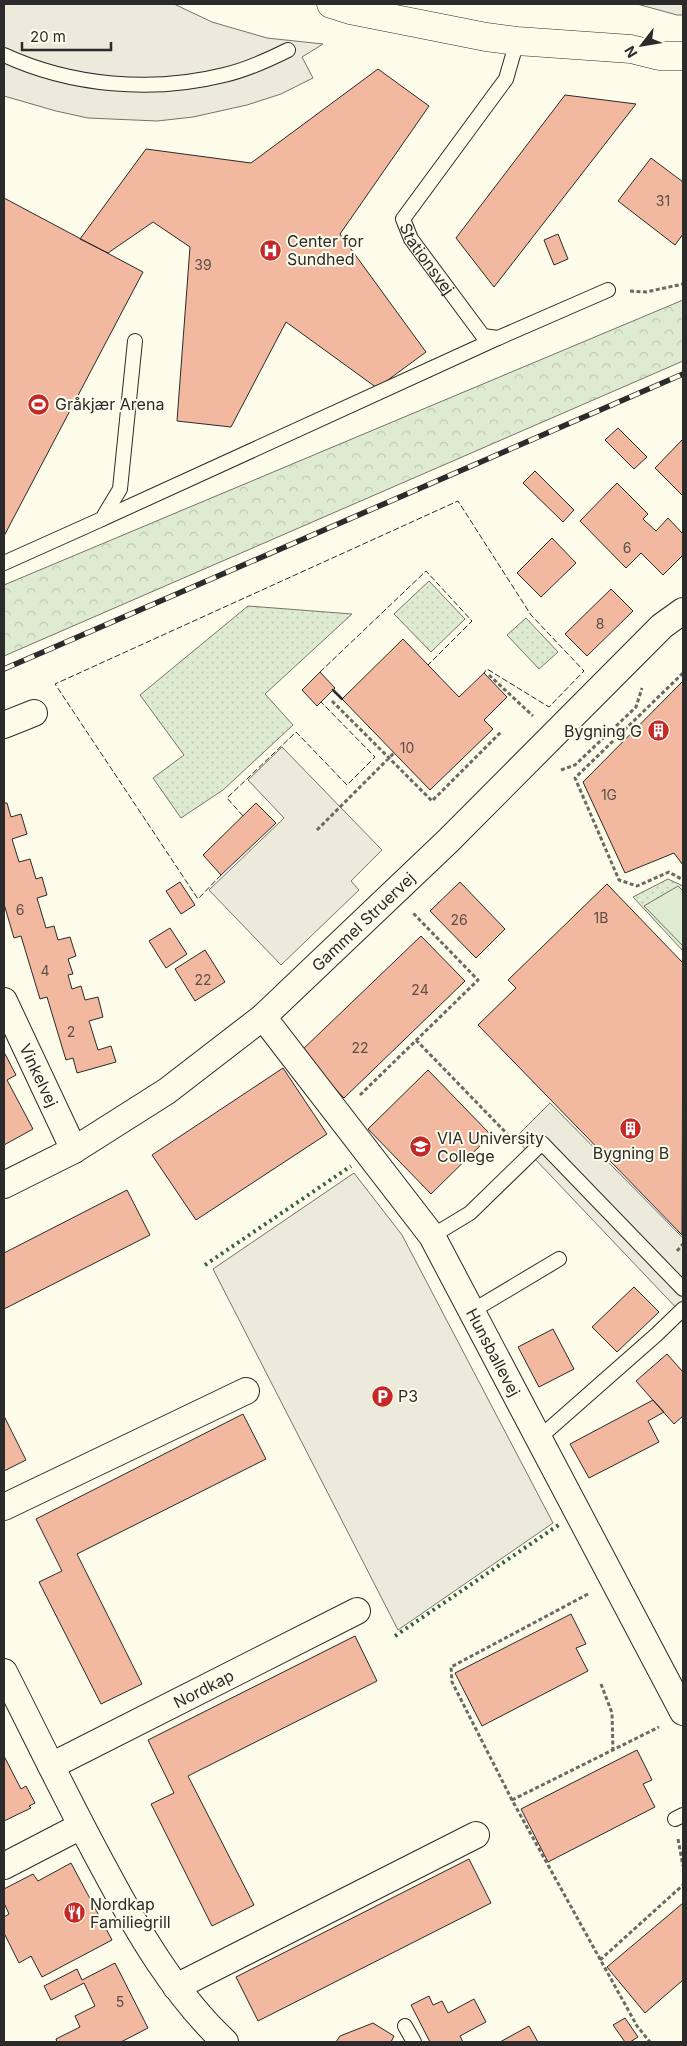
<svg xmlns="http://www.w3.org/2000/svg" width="687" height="2046" font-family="Inter,sans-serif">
	<defs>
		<pattern id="green-dots" width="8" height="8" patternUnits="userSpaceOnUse" patternTransform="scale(1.25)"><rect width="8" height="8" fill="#deebd1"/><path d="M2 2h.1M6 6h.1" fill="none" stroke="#bfcab4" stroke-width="1.8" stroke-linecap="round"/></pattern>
		<pattern id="forest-crowns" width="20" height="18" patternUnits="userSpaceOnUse" patternTransform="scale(1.25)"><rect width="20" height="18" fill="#deebd1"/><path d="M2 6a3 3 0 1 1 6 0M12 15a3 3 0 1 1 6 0" fill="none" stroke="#bfcab4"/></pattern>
	</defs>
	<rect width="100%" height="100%" fill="#fdfbea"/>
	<path fill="url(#green-dots)" stroke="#74746e" d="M429,581L465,619L431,652L394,614Z
		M248,606L352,614L265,694L293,725L223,790L181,818L153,778L184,755L140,695Z
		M526,618L558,652L539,669L507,635Z
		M668,879L683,886V951L633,897Z"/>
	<path fill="url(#forest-crowns)" stroke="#74746e" d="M683,300V361L4,656V585Z"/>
	<path fill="#deebd1" stroke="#74746e" d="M678,886L683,891V946L644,906Z"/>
	<path fill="#eceadb" stroke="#74746e" d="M4,4H174L212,22L267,38L323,44L302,57L313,78L281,94L247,105L193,117L157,121L88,118L56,111L4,96Z
		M637,4H683V15H677Z
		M282,747L382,850L351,881L359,890L281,965L209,890L284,818L248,780Z
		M550,1103L683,1238V1315L515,1138Z
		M354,1173L402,1235L553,1523L398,1630L213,1269Z"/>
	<path fill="#f2b8a0" stroke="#2b2b2b" d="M378,69L429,106L340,234L426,352L377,388L286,322L231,427L177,421L190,247L153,222L108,253L80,239L146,149L251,163Z
		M565,95L636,104L494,287L456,238Z
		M651,158L683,182V234L675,245L618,201Z
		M4,198L143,272L4,536Z
		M558,234L568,259L554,265L544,240Z
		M618,428L647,457L634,469L605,440Z
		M683,439V496L655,468Z
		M535,471L574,510L563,522L523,483Z
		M617,483L648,514L643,519L656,531L668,518L683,534V555L663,575L641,553L626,568L580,521Z
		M552,538L576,563L541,597L517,573Z
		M611,589L633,611L587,656L565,634Z
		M403,639L459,697L484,673L507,697L484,720L493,729L430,790L342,699Z
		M320,672L335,688L317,706L302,690Z
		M683,681V865L674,853L625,873L583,782Z
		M4,803H7L11,817L21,814L27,834L12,839L19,862L30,859L36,879L42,877L47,895L37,898L46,928L54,926L58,940L70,937L76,956L68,959L73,974L68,975L72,989L81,986L85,1000L98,997L103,1017L89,1021L98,1050L111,1046L116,1062L77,1073L73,1058L66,1060L47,997L40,999L21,936L14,938L4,904Z
		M256,803L276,823L221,875L203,855Z
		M180,882L195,905L181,914L166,891Z
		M460,882L505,929L476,958L430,911Z
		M607,884L683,963L682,1235L478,1025L516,988L508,980Z
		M170,928L187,954L166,968L149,941Z
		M421,936L465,981L344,1098L300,1052Z
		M205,950L225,982L195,1001L175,969Z
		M4,1052L16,1075L7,1080L33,1129L4,1145Z
		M283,1068L327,1134L196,1220L152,1155Z
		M428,1070L491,1135L431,1194L368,1129Z
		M127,1190L150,1235L4,1309V1253Z
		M634,1287L659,1312L617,1352L592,1327Z
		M553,1329L574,1369L539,1387L518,1347Z
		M667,1354L683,1372V1416L674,1424L636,1381Z
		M653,1400L664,1412L648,1421L659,1442L589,1478L570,1444Z
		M243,1414L266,1459L77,1554L142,1684L101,1704L39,1582L62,1571L36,1519Z
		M4,1416L26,1460L4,1471Z
		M571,1614L586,1644L576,1648L588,1671L482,1726L455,1673Z
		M355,1636L377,1681L188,1776L254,1905L212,1926L151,1804L174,1793L148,1740Z
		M637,1750L652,1780L643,1784L655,1807L548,1862L521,1809Z
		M4,1756L21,1789L26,1786L35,1803L29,1806L31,1808L4,1821Z
		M469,1859L491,1903L258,2021L236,1977Z
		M71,1863L112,1940L42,1977L31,1956L19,1963L4,1933V1917L9,1914L4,1903V1889L33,1874L38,1881Z
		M683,1903V1980L645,2013L607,1967Z
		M115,1963L148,2028L121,2042H57L56,2039L80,2027L75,2016L95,2006L84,1983L51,2000L44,1986L77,1969L82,1980Z
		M429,1996L433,2005L442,2001L448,2013L474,1999L486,2022L460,2036L463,2042H430L411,2005Z
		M625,2018L638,2037L630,2042H625L613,2025Z
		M373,2023L394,2036L391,2042H336L340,2036Z
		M529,2026L538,2042H500Z"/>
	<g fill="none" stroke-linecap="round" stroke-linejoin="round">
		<defs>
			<g id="lane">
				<path id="s1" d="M517,41L506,79L403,219L411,239L483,336L498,338L608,290"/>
				<path d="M4,55C71,86 152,93 224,75C246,70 268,60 288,50"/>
				<path d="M102,519L498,338"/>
				<path d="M4,563L102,519L120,489L135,341"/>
				<path d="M432,1236L470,1213L542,1143L683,1289"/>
				<path d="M472,1311L559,1259"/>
				<path d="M539,1438L656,1335L683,1309"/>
				<path d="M675,1819L683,1815"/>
				<path d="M405,2026L414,2042"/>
			</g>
			<g id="street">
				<path d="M4,725L34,713"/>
				<path id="s2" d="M4,1001L74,1150"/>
				<path id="s3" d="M263,1017L432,1236L683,1712"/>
				<path id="s4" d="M4,1185L74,1150L167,1091L263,1017L448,841L662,626L683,611"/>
				<path d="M4,1507L246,1391"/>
				<path d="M4,1672C37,1737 69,1804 104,1868C137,1930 174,1994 225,2042"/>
				<path id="s5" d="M51,1766L357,1611"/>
				<path d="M4,1866L81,1826"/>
				<path d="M176,1987L476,1835"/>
			</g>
			<path id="secondary" d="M331,4L350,10L486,37L517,41L631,49L659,56H683"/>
		</defs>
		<use href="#lane" stroke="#2b2b2b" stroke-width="16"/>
		<use href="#street" stroke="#2b2b2b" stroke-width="28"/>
		<use href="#secondary" stroke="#2b2b2b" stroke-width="29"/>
		<path stroke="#6a6964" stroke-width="3" stroke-dasharray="4 2.5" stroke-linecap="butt" d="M630,291L646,292L683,284
			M683,673L575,778L619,880L637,886L669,872L683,880
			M489,675L533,716
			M332,701L432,801L501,732
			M561,770L575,765L636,707L642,688
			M317,830L394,753
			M416,1040L513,1140
			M360,1095L478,980L413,913
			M677,1251L683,1244
			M588,1594L451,1667L452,1682L512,1800L637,2026L650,2042
			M601,1684L612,1713L613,1751
			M512,1800L659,1727
			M678,1839L683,1866
			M600,1960L683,1885"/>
		<use href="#lane" stroke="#fdfbea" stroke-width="14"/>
		<use href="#street" stroke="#fdfbea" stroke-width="26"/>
		<use href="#secondary" stroke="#fdfbea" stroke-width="28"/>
		<defs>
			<path id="rail" d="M4,669L683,374"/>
		</defs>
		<use href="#rail" stroke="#2b2b2b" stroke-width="5.5"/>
		<use href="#rail" stroke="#fdfbea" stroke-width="4" stroke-dasharray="11" stroke-linecap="butt"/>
		<path stroke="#34623c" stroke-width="4" stroke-dasharray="2.5 4" stroke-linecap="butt" d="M205,1265L351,1166
			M395,1636L560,1524"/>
		<path stroke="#2b2b2b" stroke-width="1" stroke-dasharray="6 2.5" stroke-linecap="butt" d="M320,672L426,571L472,621L428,665
			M243,816L227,798L296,732L347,785L375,757L321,702
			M221,875L198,899L55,684L458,501L531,615L584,671L549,707L487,669L484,673"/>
		<path stroke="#2b2b2b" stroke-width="2.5" d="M333,690L342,699"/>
	</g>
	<defs>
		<symbol id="hospital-disc" viewBox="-11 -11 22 22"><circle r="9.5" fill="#c62828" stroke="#fdfbea"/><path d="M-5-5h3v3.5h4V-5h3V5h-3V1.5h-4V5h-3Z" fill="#fff"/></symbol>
		<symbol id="stadium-disc" viewBox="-11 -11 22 22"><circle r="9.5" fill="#c62828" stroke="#fdfbea"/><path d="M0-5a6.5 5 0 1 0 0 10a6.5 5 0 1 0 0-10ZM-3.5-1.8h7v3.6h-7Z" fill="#fff"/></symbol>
		<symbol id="building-disc" viewBox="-11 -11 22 22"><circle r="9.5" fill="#c62828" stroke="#fdfbea"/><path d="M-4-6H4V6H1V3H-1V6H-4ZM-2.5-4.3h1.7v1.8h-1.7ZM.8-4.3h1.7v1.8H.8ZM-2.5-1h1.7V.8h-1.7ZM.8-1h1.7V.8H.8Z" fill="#fff"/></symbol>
		<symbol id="university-disc" viewBox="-11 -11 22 22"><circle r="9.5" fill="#c62828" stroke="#fdfbea"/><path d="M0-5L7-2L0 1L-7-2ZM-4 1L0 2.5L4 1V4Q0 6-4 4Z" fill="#fff"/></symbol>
		<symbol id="parking-disc" viewBox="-11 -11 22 22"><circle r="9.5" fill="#c62828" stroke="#fdfbea"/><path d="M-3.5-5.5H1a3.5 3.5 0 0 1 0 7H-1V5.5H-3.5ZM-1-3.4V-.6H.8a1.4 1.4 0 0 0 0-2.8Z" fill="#fff"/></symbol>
		<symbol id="restaurant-disc" viewBox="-11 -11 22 22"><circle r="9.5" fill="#c62828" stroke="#fdfbea"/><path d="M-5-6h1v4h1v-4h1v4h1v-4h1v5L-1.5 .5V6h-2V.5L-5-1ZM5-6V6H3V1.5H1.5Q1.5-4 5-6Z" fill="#fff"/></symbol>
	</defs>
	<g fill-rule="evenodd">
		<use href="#hospital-disc" x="258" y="238" width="25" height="25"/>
		<use href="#stadium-disc" x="26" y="392" width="25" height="25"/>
		<use href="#building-disc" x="646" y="718" width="25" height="25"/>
		<use href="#building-disc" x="618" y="1116" width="25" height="25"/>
		<use href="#university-disc" x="408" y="1134" width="25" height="25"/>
		<use href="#parking-disc" x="370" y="1384" width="25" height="25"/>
		<use href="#restaurant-disc" x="62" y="1900" width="25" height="25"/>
	</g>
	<g text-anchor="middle" stroke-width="4" stroke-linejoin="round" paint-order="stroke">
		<g font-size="14" fill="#5d4e48">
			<text x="663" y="206">31</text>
			<text x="203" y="270">39</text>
			<text x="627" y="553">6</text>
			<text x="600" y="629">8</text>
			<text x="407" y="753">10</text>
			<text x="609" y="800">1G</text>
			<text x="20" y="915">6</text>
			<text x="601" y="923">1B</text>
			<text x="459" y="925">26</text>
			<text x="45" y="976">4</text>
			<text x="203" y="985">22</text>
			<text x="420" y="995">24</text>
			<text x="71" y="1037">2</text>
			<text x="360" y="1053">22</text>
			<text x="120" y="2007">5</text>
		</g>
		<g font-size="16" fill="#2b2b2b" stroke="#fdfbea" text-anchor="start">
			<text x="287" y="247">Center for<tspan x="287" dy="18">Sundhed</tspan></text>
			<text x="55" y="410">Gråkjær Arena</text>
			<text x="642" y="737" text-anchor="end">Bygning G</text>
			<text x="437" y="1144">VIA University<tspan x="437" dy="18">College</tspan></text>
			<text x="631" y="1159" text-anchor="middle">Bygning B</text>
			<text x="398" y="1402">P3</text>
			<text x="90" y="1910">Nordkap<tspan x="90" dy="18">Familiegrill</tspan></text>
		</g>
		<g font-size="16" fill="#2b2b2b" stroke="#fdfbea">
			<text dy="6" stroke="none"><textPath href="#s1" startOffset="260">Stationsvej</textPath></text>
			<text dy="6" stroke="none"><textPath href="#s4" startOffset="448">Gammel Struervej</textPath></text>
			<text dy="6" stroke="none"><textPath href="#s2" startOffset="82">Vinkelvej</textPath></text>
			<text dy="6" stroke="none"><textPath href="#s3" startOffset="408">Hunsballevej</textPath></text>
			<text dy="6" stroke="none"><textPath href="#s5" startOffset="171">Nordkap</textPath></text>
		</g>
	</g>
	<rect width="687" height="2046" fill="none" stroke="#2b2b2b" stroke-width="10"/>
	<g transform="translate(642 45) rotate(239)" stroke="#fdfbea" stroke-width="4" paint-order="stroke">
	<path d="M0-4L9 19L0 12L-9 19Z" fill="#2b2b2b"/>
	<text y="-8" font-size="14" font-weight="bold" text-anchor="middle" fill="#2b2b2b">N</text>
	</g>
	<path d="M22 42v8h89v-8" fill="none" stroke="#2b2b2b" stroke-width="2.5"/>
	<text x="30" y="42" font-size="15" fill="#2b2b2b" stroke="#fdfbea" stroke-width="4" paint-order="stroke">20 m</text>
</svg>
